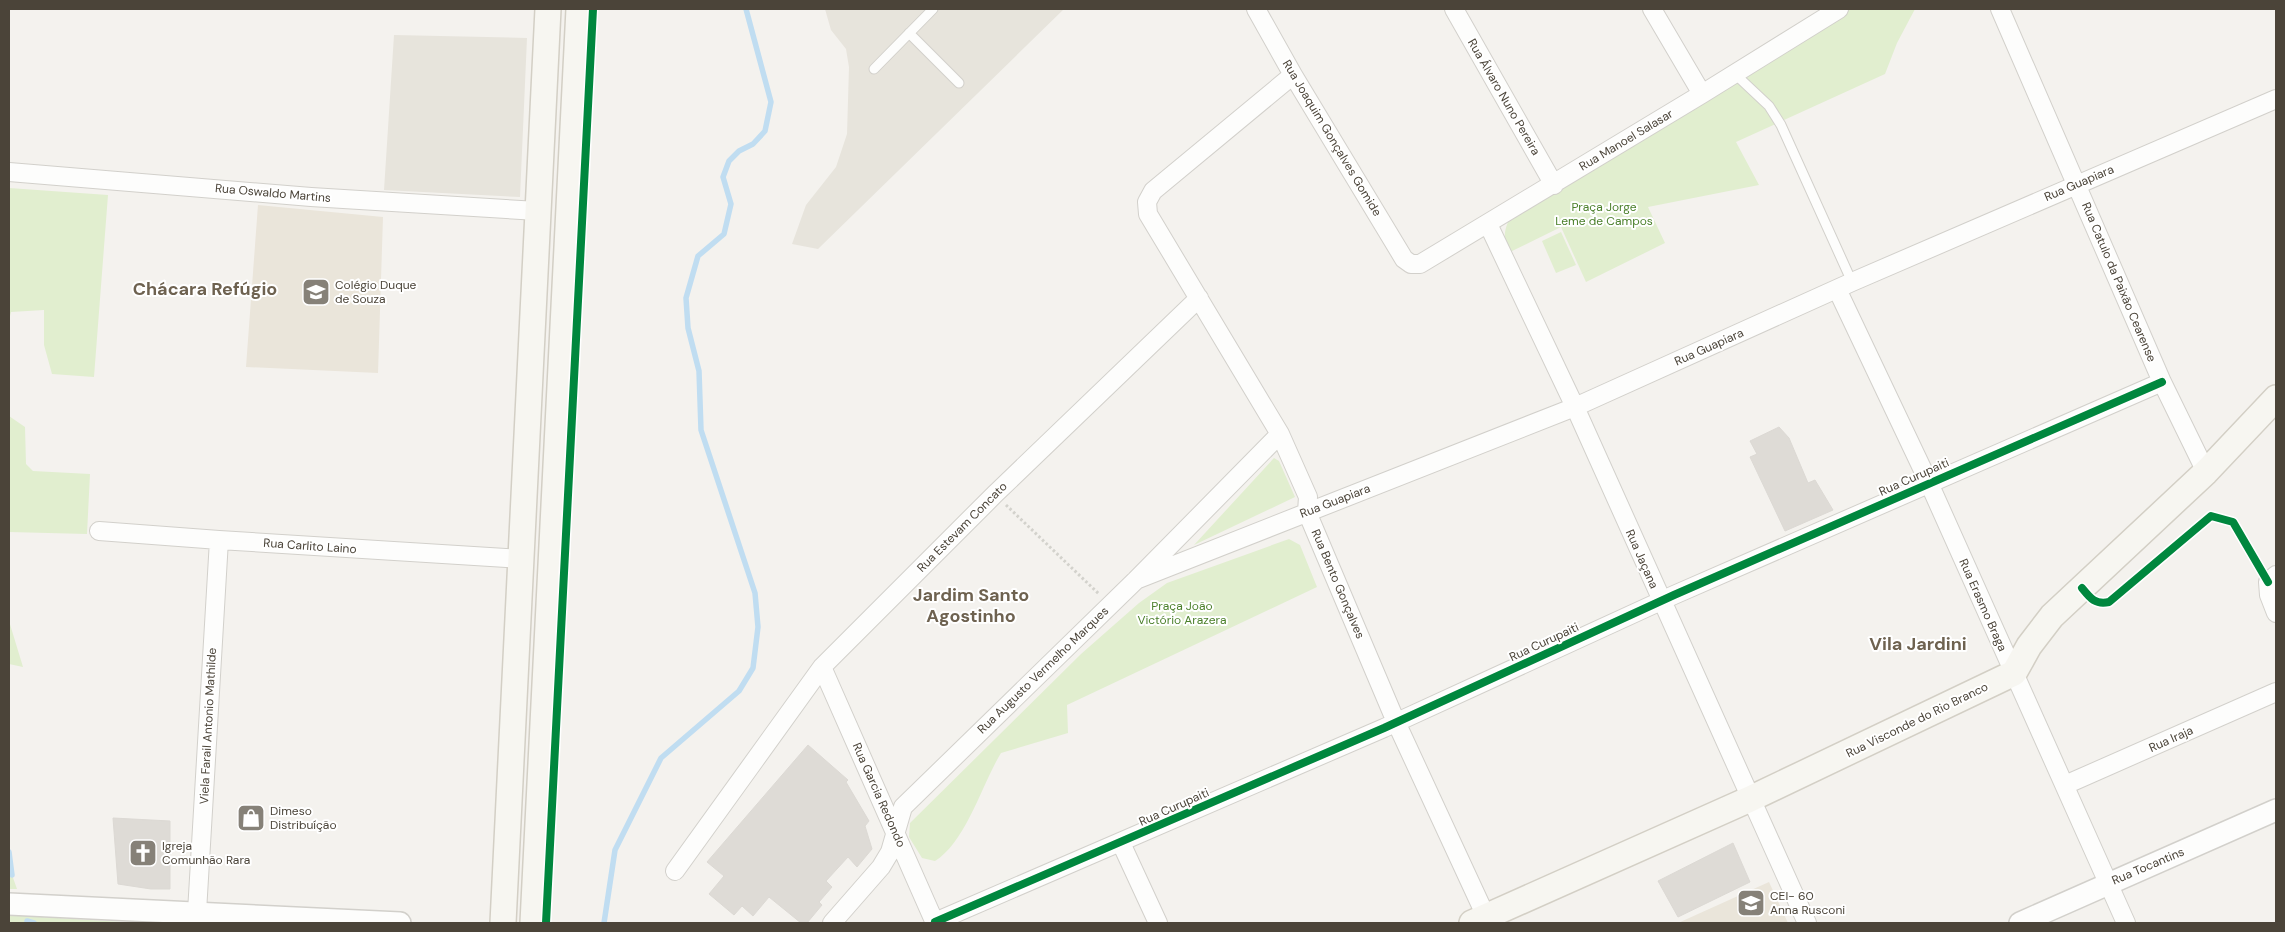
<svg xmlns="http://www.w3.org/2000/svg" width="2285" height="932" font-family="'DM Sans',sans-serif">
	<rect width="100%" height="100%" fill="#f4f2ee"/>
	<path fill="#e7e4dc" d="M825,9H1064L818,249L792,244L806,205L836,167L847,134L849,67L846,49L831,30Z
		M394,35L527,38L520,197L384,190Z"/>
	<path fill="#eae5da" d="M258,205L383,217L378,373L246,367Z
		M1769,882L1788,923H1678Z"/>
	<path fill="#e1eecf" d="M1850,9H1915L1897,43L1885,74L1736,142L1759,185L1648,207L1665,243L1586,282L1561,227L1510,252C1504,241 1503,234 1508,222Z
		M9,188L108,195L94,377L52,374L44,345V310L11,312L9,320Z
		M1561,232L1576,265L1556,273L1542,241Z
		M9,416L25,427L26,464L33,471L90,474L87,534L9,532Z
		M1274,458L1279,461L1295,497L1194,545Z
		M1289,539L1300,545L1317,587L1067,705L1068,733L1001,753C982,784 966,842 935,861L922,858L909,837L910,823L1081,654L1139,603L1167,583Z
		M9,621L23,667L9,664Z
		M9,855L12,875L17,889H9Z
		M9,915L138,923H9Z"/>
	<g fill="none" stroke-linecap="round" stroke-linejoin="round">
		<path stroke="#c0ddf1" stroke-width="5.5" d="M9,852L12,875
			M27,921L34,923
			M604,923L615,850L661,758L739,691L753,668L758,627L755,593L701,430L699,371L688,328L686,298L698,256L724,234L731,204L723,177L729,161L739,151L753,144L765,131L771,102L746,9"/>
	</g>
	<path fill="#dedbd6" stroke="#dcd9d4" d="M1779,427L1789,438L1808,483L1815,480L1833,510L1785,531L1750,457L1757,454L1750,441Z
		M808,745L848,780L846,782L869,821L865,826L872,849L857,867L848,857L826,881L832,887L819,902L822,905L807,923H801L769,897L753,916L742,906L734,915L709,894L724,876L707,862Z
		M113,818L170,821V889H151L118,884Z
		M1733,843L1750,882L1678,917L1658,881Z"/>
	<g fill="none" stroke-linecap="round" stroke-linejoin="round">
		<defs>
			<path id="service" d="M909,33L959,83
				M874,69L933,9
				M1735,74L1769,106L1781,125L1852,282"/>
			<path id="minor" d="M1256,9L1293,75L1404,259L1411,264H1420L1702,94L1839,9
				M1454,9L1554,185
				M1652,9L1702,94
				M2000,9L2162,382L2206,472
				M1293,75L1153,191L1147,202L1148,214L1280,434L1308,497L1307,512L1396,722L1489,923
				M9,172L311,197L538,211
				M1488,224L1575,407L1807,923
				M1837,289L1929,483L2126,923
				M99,531L219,540L521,559
				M2276,575L2268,582L2269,595L2276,613
				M1136,580L1575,407L1852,282L2276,99
				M822,667L935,923
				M2065,785L2276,692
				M1121,843L1158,923
				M675,871L822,667L995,494L1199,298
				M197,912L219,540
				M935,922L1384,728L1674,595L2162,382
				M832,923L881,867L890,852L903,807L1136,580L1280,434"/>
			<path id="tertiary" d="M9,904L400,923
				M2020,923L2276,810"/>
			<path id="secondary" d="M503,923L548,9
				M533,923L579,9
				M1472,923L1750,799L2014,673L2029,646L2052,616L2206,472L2276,398"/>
		</defs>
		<use href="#service" stroke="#d2d0cb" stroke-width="11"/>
		<use href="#minor" stroke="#d2d0cb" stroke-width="20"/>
		<use href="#tertiary" stroke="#d2d0cb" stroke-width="24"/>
		<use href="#secondary" stroke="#d3cfc5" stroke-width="28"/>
		<path stroke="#d3d2cc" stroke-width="3" stroke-dasharray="2.5 2.5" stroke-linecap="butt" d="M1006,505L1099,594"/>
		<use href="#service" stroke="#fdfdfc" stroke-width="9"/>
		<use href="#minor" stroke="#fdfdfc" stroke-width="18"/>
		<use href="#tertiary" stroke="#fdfdfc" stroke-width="21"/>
		<use href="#secondary" stroke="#f7f6f1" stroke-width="25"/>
		<defs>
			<path id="cycleway" d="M2082,588C2090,598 2095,605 2109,602L2211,516L2233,522L2268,582
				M935,922L1384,728L1674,595L2162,382
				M546,923L593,9"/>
		</defs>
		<use href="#cycleway" stroke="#fff" stroke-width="11"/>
		<use href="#cycleway" stroke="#00873e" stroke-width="8"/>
	</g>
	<defs>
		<symbol id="school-square" viewBox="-11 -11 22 22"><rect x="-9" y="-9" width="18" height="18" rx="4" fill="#868178" stroke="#fff"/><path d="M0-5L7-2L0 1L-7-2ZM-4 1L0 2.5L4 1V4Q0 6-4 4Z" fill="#fff"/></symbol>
		<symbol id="shop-square" viewBox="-11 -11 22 22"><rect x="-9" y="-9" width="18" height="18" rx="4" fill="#868178" stroke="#fff"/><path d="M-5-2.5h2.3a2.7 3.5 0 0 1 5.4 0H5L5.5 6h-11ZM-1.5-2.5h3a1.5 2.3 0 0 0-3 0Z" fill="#fff"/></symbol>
		<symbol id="church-square" viewBox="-11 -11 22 22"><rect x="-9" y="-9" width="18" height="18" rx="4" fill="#868178" stroke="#fff"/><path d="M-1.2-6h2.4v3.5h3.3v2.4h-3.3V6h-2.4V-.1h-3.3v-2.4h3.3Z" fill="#fff"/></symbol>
	</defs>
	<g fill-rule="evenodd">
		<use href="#school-square" x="300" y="276" width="32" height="32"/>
		<use href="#shop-square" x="235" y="802" width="32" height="32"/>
		<use href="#church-square" x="127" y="837" width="32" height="32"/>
		<use href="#school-square" x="1735" y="887" width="32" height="32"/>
	</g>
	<g text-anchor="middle" stroke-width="4" stroke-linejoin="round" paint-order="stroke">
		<g font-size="12" fill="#4b4439" stroke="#fff">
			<text transform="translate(1504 97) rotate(60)" y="4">Rua Álvaro Nuno Pereira</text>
			<text transform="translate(1332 138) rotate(59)" y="4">Rua Joaquim Gonçalves Gomide</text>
			<text transform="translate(1626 140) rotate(-31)" y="4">Rua Manoel Salasar</text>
			<text transform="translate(2079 183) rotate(-23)" y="4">Rua Guapiara</text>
			<text transform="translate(273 193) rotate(5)" y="4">Rua Oswaldo Martins</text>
			<text transform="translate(2119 282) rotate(67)" y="4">Rua Catulo da Paixão Cearense</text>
			<text transform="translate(1709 347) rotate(-24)" y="4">Rua Guapiara</text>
			<text transform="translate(1914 477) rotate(-24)" y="4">Rua Curupaiti</text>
			<text transform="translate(1335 501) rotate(-21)" y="4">Rua Guapiara</text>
			<text transform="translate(962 527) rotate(-45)" y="4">Rua Estevam Concato</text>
			<text transform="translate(310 546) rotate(4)" y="4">Rua Carlito Laino</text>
			<text transform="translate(1642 559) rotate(66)" y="4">Rua Jaçana</text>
			<text transform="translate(1338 584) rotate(67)" y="4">Rua Bento Gonçalves</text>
			<text transform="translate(1983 605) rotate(66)" y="4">Rua Erasmo Braga</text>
			<text transform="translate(1544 642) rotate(-25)" y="4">Rua Curupaiti</text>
			<text transform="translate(1043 670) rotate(-44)" y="4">Rua Augusto Vermelho Marques</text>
			<text transform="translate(1917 720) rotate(-26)" y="4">Rua Visconde do Rio Branco</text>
			<text transform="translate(208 726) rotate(-87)" y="4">Viela Farail Antonio Mathilde</text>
			<text transform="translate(2171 739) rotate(-24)" y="4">Rua Iraja</text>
			<text transform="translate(879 795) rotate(66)" y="4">Rua Garcia Redondo</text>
			<text transform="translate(1174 807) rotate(-24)" y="4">Rua Curupaiti</text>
			<text transform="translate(2148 866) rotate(-23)" y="4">Rua Tocantins</text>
		</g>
		<g font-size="12" fill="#4a7f2a" stroke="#fff">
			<text x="1604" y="211">Praça Jorge<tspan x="1604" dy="14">Leme de Campos</tspan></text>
			<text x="1182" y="610">Praça João<tspan x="1182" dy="14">Victório Arazera</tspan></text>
		</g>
		<g font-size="12" fill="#4b4439" stroke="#fff" text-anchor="start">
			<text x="335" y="289">Colégio Duque<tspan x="335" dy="14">de Souza</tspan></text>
			<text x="270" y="815">Dimeso<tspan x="270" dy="14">Distribuíção</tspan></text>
			<text x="162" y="850">Igreja<tspan x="162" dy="14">Comunhão Rara</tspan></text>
			<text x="1770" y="900">CEI- 60<tspan x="1770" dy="14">Anna Rusconi</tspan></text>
		</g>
		<g font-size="18" font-weight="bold" fill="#6e6250" stroke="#fff">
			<text x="205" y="295">Chácara Refúgio</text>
			<text x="971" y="601">Jardim Santo<tspan x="971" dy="21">Agostinho</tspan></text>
			<text x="1918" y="650">Vila Jardini</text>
		</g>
	</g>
	<rect width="2285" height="932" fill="none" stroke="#4b4439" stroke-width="20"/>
</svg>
